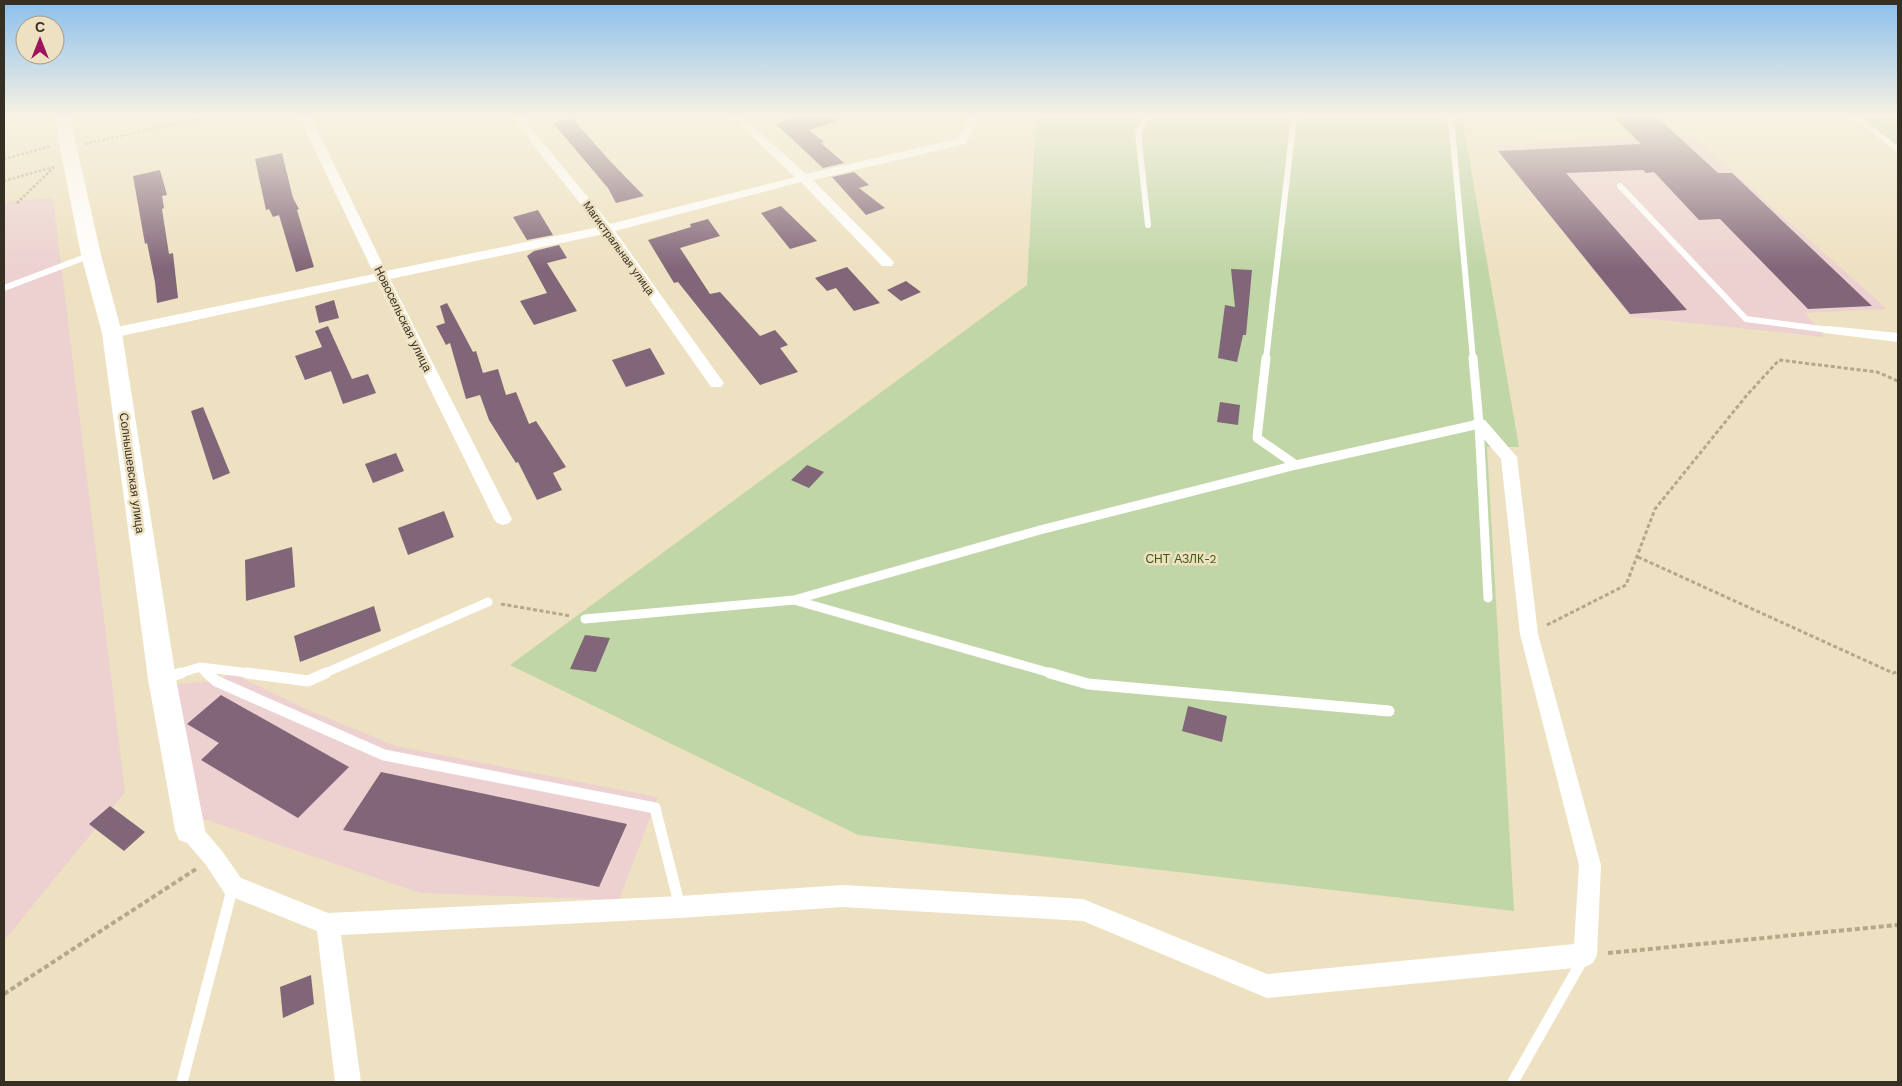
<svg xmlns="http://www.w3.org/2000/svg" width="1902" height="1086" font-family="'Work Sans',sans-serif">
	<rect width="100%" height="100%" fill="#eee1c1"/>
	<path fill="#ecd1d0" d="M1694,137L1887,309L1805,313L1825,337L1631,317L1493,145Z
		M53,198L125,792L4,941V202Z
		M232,673L306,709L396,746L658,797L619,900L420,893L198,817L177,684L216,681Z"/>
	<path fill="#c0d6a7" d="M1036,117H1462L1519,447H1487L1514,911L858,835L510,665L1027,285Z
		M1851,117H1898V155Z"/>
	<path fill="#816578" d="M797,117H836L837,121L809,130L824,142L821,143L844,163L823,168L776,124Z
		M1614,117H1657L1718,173H1732L1872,306L1808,309L1720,219L1699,220L1654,172L1646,173L1643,170L1566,173L1687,310L1630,314L1498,151L1641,144Z
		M572,118L609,160L644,196L616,203L608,188L553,123Z
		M282,153L293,198L299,209L297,210L314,267L296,272L279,215L273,217L269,209L266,210L255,159Z
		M160,170L167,195L162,196L164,208L162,209L169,254L173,253L178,298L157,303L155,282L147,243L145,244L133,176Z
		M854,172L869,185L859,188L885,208L866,215L832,177Z
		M781,206L817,241L790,249L761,213Z
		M538,210L553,235L527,240L513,217Z
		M708,219L720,236L680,248L710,294L720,292L760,336L775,330L788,345L780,348L798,372L760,385L678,282L674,283L648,240L691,227L690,224Z
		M559,245L567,258L547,263L577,311L534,325L520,301L547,293L527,256L534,251Z
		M847,267L880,303L854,311L836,288L827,291L815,278Z
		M1231,269L1252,270L1246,335H1243L1237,362L1218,358L1225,305L1235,307Z
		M906,281L921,292L901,301L887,290Z
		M334,300L339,318L319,323L315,306Z
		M447,303L473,352L476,351L483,373L498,369L506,395L516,392L529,424L536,421L566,467L553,473L562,490L537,500L518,462L516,463L489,420L480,395L466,399L450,343L446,345L436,326L445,323L440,306Z
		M328,326L352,379L368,374L376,393L343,404L331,371L305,380L295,356L322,347L315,331Z
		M650,348L665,374L626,387L612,360Z
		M1220,402L1240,405L1238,425L1217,422Z
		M203,407L230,473L213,480L191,411Z
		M396,453L404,471L373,483L365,464Z
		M807,465L824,472L809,488L791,480Z
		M444,511L454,537L408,555L398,528Z
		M292,547L295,587L246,601L245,560Z
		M374,606L381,631L300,662L294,636Z
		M585,635L610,638L596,672L570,669Z
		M221,695L349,767L298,818L201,760L219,743L187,724Z
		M1188,706L1227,716L1222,742L1182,731Z
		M381,772L627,824L599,887L343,830Z
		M110,806L145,832L124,851L89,824Z
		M311,975L314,1004L283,1018L280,987Z"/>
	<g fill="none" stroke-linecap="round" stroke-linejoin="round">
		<path stroke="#b2a88e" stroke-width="2.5" stroke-dasharray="2.5 2" stroke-linecap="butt" d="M85,144L206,117
			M4,159L51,146
			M4,181L53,167
			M17,203L54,167"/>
		<path stroke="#b2a88e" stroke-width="3" stroke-dasharray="4 2.5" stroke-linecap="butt" d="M1638,557L1893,673L1898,672
			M501,604L571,616
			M1547,625L1626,585L1655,509L1747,395L1779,360L1877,372L1898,381"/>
		<path stroke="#b2a88e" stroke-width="4" stroke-dasharray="5 3" stroke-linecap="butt" d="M1608,953L1898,925
			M4,994L196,869"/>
		<path stroke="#fff" stroke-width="6" d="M1147,117L1138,133L1148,225
			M1446,117L1451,118L1473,359
			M1856,117L1898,150
			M1620,186L1746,319L1829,330
			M4,288L91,255
			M1266,359L1294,117"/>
		<path stroke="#fff" stroke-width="9" d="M1266,358L1257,438L1296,465
			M1473,358L1479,424L1488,598
			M585,619L794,600
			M200,667L208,674
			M177,674L200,667L257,674
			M323,674L488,602
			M1054,674L794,600L1040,530L1296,465L1479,424"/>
		<path stroke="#fff" stroke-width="11" d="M207,673L216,681L384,755L655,808L680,907
			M247,673L308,681L326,673
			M1050,673L1088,684L1389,711
			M165,678L181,673
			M182,1082L233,886
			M1513,1082L1583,959"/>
		<path fill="#fff" fill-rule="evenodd" d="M299,117H311L386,271L599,227L511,117H522L610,224L795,177L731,117H743L806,174L957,139L970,119L974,118L980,121L965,144L813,180L892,260L894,263L892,266H882L801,182L615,231L721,379L724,383L721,387H711L604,234L390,279L512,519L509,523L503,525L497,523L494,519L377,281L112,338L107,336L105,333L107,330L112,328L374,274Z
			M1829,326L1898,333V342L1824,333L1822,330L1824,327Z
			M1479,419L1485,420L1517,457L1538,634L1601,865L1597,955L1593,963L1585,967L1267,998L1083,921L843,907L680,918L341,935L361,1082H335L317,931L225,894L206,865L182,837L179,830L182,823L190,820L198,823L222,851L241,878L328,913L680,896L843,885L1083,899L1267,974L1574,944L1579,865L1520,634L1501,459L1471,424L1473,420Z"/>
		<path fill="#fff" fill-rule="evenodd" d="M54,117H70L101,255L122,333L176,679L205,830L201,840L190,844L179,840L175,830L148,679L102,333L81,255Z"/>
	</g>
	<linearGradient id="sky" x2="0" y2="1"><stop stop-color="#8bbfed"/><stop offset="0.43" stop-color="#f7f2e3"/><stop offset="1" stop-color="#f7f2e3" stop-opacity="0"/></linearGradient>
	<rect width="1902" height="269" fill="url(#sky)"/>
	<g text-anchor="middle" stroke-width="5" stroke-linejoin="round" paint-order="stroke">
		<g font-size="11" fill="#353023" stroke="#eee1c1">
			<text transform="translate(619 248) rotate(54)" y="4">Магистральная улица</text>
		</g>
		<g font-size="12" fill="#353023" stroke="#eee1c1">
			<text transform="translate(403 319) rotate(64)" y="4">Новосельская улица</text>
			<text transform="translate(132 473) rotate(82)" y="4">Солнышевская улица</text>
		</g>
		<g font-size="12" fill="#3e5a11" stroke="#eee1c1">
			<text x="1181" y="563">СНТ АЗЛК-2</text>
		</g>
	</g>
	<rect width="1902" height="1086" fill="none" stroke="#353023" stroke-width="10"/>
	<g transform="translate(40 40)"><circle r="24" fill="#eee1c1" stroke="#a49a82"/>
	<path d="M0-4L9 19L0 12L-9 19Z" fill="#9f125c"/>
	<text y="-8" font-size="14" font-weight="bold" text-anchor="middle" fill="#353023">С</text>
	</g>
</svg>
